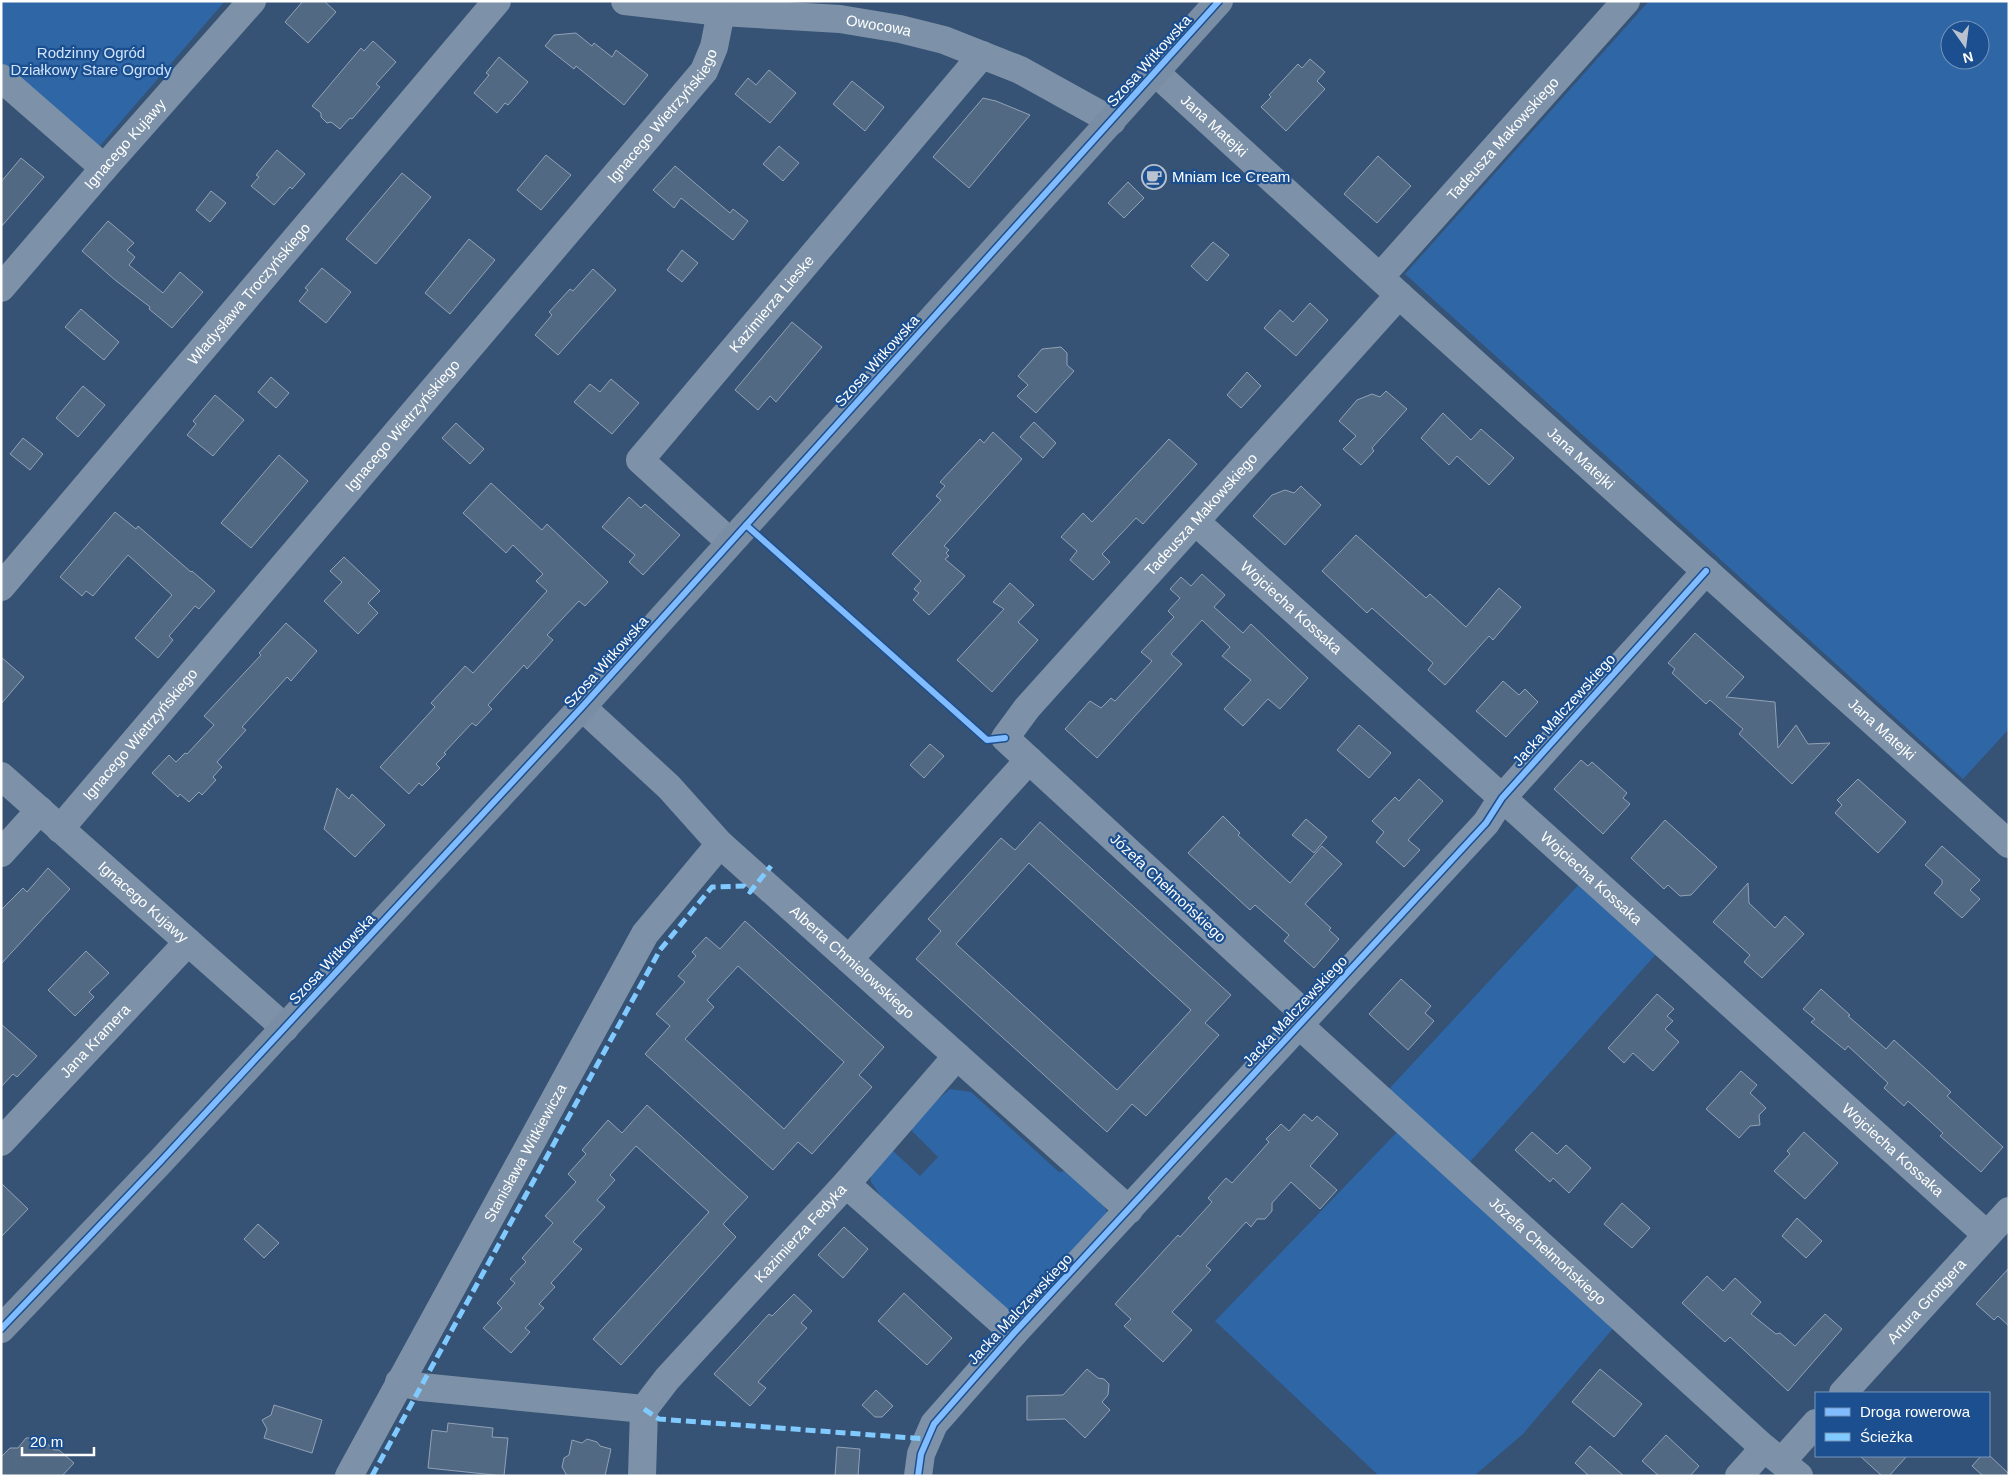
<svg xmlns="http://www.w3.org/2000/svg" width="2010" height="1477" font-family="Helvetica,sans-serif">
	<rect width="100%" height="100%" fill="#365274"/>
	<path fill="#2f66a5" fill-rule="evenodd" d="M1,1H225L98,148L1,62Z
		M1649,1H2009V729L1963,779L1405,274ZM1950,30H1980V60H1950Z
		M1582,881L1659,951L1469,1163L1388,1090Z
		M950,1089L971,1092L1059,1172L1065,1171L1103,1203L1107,1212L1103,1224L1028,1306L1012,1311L998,1305L882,1198L871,1182L870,1169L892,1150L920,1176L938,1157L911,1130L935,1102Z
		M1400,1129L1616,1325L1523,1434L1474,1476H1379L1215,1321Z"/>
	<path fill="#526984" stroke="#92a2b6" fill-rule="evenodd" d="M303,1H324L336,12L308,43L285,22Z
		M576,33L592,46L594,43L612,57L616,50L648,75L624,105L576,66L574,69L545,46L554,35Z
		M373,41L396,62L376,84L380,87L352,119L350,118L340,129L331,122L327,123L321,117V113L312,106L361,48L364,51Z
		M499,57L528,82L508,105L505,103L497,113L474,93L489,75L486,73Z
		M1310,59L1325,72L1317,81L1325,89L1286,131L1261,107L1271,97L1269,95L1298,64L1302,68Z
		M769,70L796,93L770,123L735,94L748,78L756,85Z
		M852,81L884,107L865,131L833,104Z
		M983,98L996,101L1030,115L969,188L933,157Z
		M779,146L799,163L783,181L763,164Z
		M277,150L305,174L292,189L290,187L274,205L251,186L259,177L256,175Z
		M546,155L571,175L541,210L517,190Z
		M1378,156L1411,186L1377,223L1344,194Z
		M21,158L44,177L1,227V182Z
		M675,166L730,213L733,209L748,221L733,240L681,198L674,208L653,190Z
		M402,173L431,197L376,264L346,239Z
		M1128,182L1144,198L1124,218L1108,203Z
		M211,191L226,203L210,222L196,210Z
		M108,221L134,243L127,250L135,257L129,265L163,293L180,272L203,292L172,328L149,309L150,307L115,280L82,251Z
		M469,239L495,260L450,314L425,293Z
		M1213,242L1229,255L1207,281L1191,266Z
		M682,250L698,263L682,282L667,270Z
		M322,268L351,292L326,323L299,301L308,290L305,288Z
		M593,269L616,290L558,355L535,335L552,315L549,312L570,289L573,291Z
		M1310,303L1328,320L1296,356L1264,328L1280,310L1293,322Z
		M81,309L119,342L104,360L65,327Z
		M792,322L822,347L776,402L770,396L758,410L735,390Z
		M1061,347L1067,353V365L1074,371L1036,413L1017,396L1028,385L1018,376L1042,349Z
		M1247,372L1261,386L1241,408L1227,395Z
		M271,377L289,393L276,408L258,392Z
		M611,379L639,403L612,434L574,402L590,384L600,392Z
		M83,386L105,405L78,437L56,418Z
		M1386,391L1407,409L1372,448L1374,451L1361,465L1343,449L1356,436L1339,421L1357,400L1372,394L1380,397Z
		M215,395L244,420L213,456L187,435L196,424L193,421Z
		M1443,413L1471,440L1481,429L1514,458L1489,485L1457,456L1449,465L1421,438Z
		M1034,422L1056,443L1043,458L1020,437Z
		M456,423L484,449L470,464L442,438Z
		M993,432L1022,459L944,546L949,550L946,553L949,556L945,559L965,576L929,615L913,600L919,593L914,589L921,581L892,554L941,500L936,496L945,486L940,482L980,439L984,443Z
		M23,438L43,454L30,470L10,454Z
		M1169,439L1197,464L1143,524L1136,518L1102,554L1110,562L1093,580L1070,560L1077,551L1061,537L1083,513L1092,522Z
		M279,455L308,481L251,548L221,523Z
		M491,483L542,530L547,524L608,582L585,606L579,601L547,635L553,640L527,669L524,665L488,705L492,709L476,726L472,723L444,753L446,754L436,764L440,768L422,786L419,783L409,794L380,767L435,707L431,703L465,666L473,673L547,591L536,581L543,574L513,545L506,553L463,513Z
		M1301,486L1321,505L1285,545L1253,516L1272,495L1285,490L1294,493Z
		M629,497L641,508L645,504L680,535L643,575L629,562L635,555L602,527Z
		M115,512L136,529L138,526L191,572L192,571L215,591L199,609L195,606L169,636L173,640L158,658L135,638L172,595L128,555L93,596L86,591L82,596L60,577Z
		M1356,535L1426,598L1430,594L1466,627L1499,588L1521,607L1493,640L1489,636L1445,685L1428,670L1433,663L1372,608L1367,613L1322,571Z
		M344,557L380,591L368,603L378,613L358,634L324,601L342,582L330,571Z
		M1202,574L1225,595L1214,607L1243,633L1251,624L1308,678L1280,709L1268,699L1243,726L1224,709L1251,680L1222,656L1230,647L1202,620L1171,654L1182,664L1097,758L1065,729L1090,701L1101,708L1111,698L1115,701L1152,661L1141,652L1174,617L1168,611L1180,598L1170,589L1181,577L1191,586Z
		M1010,583L1034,605L1018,622L1038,640L992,692L957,660L1004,609L993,602Z
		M286,623L317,651L291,681L287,677L242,727L246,730L217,762L222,767L213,777L216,780L202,795L199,792L189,802L180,794L178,797L152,773L169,755L176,762L185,753L187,754L214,725L204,716L261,655L259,653Z
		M1695,633L1744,677L1726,697L1775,702L1778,748L1796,725L1808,744L1830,743L1792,784L1739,734L1743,729L1710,700L1706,704L1672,673L1675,669L1668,663Z
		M1,657L24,677L1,704Z
		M1503,681L1519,695L1525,689L1538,702L1506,737L1476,711Z
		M1359,725L1391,753L1369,778L1337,750Z
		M930,744L944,756L924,778L910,765Z
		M1581,760L1588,766L1592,762L1627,793L1623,798L1630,804L1603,834L1554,789Z
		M1419,779L1443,801L1408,840L1420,850L1404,867L1376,842L1384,832L1372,821L1395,797L1399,801Z
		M1858,779L1906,822L1878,853L1835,813L1842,805L1837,800Z
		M337,788L349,799L352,794L385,825L355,857L324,829Z
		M1223,816L1240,833L1238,835L1290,883L1322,846L1342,864L1305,904L1331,928L1329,930L1339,939L1314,968L1284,941L1289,935L1255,905L1250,910L1188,853Z
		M1306,819L1327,837L1314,853L1292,835Z
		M1665,820L1717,867L1691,895L1680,896L1668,885L1664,889L1631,858Z
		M1040,822L1231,995L1205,1023L1219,1035L1146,1116L1132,1104L1107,1132L916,959L941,931L928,919L1001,838L1015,850ZM1029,863L1191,1010L1117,1090L956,944Z
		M1942,846L1980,880L1970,890L1980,899L1962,918L1934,893L1942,884V880L1925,865Z
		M48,868L70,889L1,964V910L23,888L27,892Z
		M1748,883L1749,903L1775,928L1785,916L1804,934L1762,978L1744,962L1750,955L1713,922Z
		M745,921L884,1047L859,1075L872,1087L812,1154L798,1142L773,1170L645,1054L670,1026L656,1014L685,982L678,976L696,956L692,952L706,937L720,949ZM738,966L844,1062L784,1129L685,1039L714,1007L707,1000Z
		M86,951L109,973L89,992L94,997L75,1016L48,990Z
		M1401,979L1431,1006L1425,1013L1434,1021L1408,1050L1369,1014Z
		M1821,989L1850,1015L1848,1016L1886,1049L1894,1040L1951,1092L1947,1096L2003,1147L1981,1172L1940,1136L1943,1133L1908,1101L1904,1106L1884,1088L1888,1083L1848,1046L1845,1050L1811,1022L1815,1019L1803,1009Z
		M1657,994L1674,1009L1667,1016L1673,1021L1665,1029L1679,1042L1653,1071L1633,1053L1624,1063L1608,1048Z
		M1,1024L37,1056L17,1077L13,1074L1,1087Z
		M1741,1071L1757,1085L1750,1093L1766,1108L1759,1115L1760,1125L1750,1126L1739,1138L1706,1109Z
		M647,1105L748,1197L723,1224L736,1237L621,1365L593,1339L709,1212L636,1146L610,1175L615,1180L597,1200L605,1207L573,1242L582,1249L551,1283L555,1287L539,1304L544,1308L525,1328L530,1332L511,1353L483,1328L502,1308L497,1303L515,1283L510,1279L526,1262L522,1258L553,1223L545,1216L576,1182L568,1174L586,1154L582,1150L608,1120L622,1133Z
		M1304,1114L1312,1121L1317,1116L1338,1134L1310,1166L1337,1190L1320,1209L1291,1182L1272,1203V1211L1265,1219H1257L1251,1227L1246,1222L1206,1266L1211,1270L1172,1312L1192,1330L1163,1362L1124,1326L1131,1319L1115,1304L1178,1235L1180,1237L1212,1202L1208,1198L1226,1178L1232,1183L1269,1142L1266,1139L1281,1124L1289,1131Z
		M1532,1132L1557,1154L1566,1145L1591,1168L1569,1193L1553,1178L1550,1182L1515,1150Z
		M1804,1132L1838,1163L1805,1199L1774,1171L1790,1154L1787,1151Z
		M1,1183L28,1209L1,1237Z
		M1622,1203L1650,1228L1632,1248L1604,1224Z
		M1797,1218L1822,1241L1806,1258L1782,1236Z
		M258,1224L279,1243L264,1258L244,1239Z
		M844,1227L868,1249L843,1278L818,1255Z
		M2009,1268V1326L1998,1316L1994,1320L1976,1304Z
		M1707,1276L1723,1291L1735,1278L1761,1302L1751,1314L1776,1334L1780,1333L1795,1346L1825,1314L1842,1329L1788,1391L1730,1337L1725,1342L1682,1303Z
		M904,1293L952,1338L927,1365L878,1321Z
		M794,1294L812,1311L801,1323L807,1328L758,1382L766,1388L750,1406L714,1374L769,1314L772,1316Z
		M1087,1369L1098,1378L1104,1379L1109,1384L1108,1395L1102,1402L1110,1410L1085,1438L1065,1419L1027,1420V1396L1063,1395Z
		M1600,1369L1642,1404L1614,1437L1572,1402Z
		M876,1390L893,1406L882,1417H875L862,1405Z
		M274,1405L322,1420L312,1453L264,1438L267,1429L262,1420L271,1415Z
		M448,1423L493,1428L492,1437L508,1438L504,1476L428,1468L432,1430L447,1432Z
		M1666,1435L1699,1466L1690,1476H1659L1642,1461Z
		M26,1438H41L54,1450H59L74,1463L62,1476H1V1457L10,1448H18Z
		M587,1439L597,1442L600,1446L611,1449L605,1476H567L562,1467L564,1458L569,1455L572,1440L582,1443Z
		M1590,1446L1624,1476H1589L1575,1463Z
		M837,1447L860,1449L858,1476H835Z
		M1989,1455L2009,1474V1476H1983L1972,1466L1981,1456Z
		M1860,1456H1907L1889,1476H1882Z"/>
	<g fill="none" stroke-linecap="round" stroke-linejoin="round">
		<g stroke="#7d92a8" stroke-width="28">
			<path id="s1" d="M625,1L721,12L840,19L900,29L944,40L1020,70L1112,121"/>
			<path id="s2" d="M1155,72L1399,295L2009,844"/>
			<path d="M1,78L104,168"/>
			<path id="s3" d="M1380,277L1626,1"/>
			<path id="s4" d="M1,288L104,168L252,1"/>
			<path id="s5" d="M1196,522L1987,1235"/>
			<path id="s6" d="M730,542L640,460L982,55"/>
			<path id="s7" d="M1,587L497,1"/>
			<path id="s8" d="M582,707L669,787L720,844L1129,1210"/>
			<path id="s9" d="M1,776L285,1028"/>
			<path id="s10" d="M60,829L704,71L714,47L721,12"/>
			<path d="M1,853L40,810"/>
			<path d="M849,959L1029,760"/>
			<path id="s11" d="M1307,1016L1005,738L1027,708L1399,295"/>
			<path id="s12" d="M1299,1025L1764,1448L1799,1476"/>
			<path id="s13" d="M1,1142L188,942"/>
			<path d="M846,1184L1014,1333"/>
			<path id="s14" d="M399,1382L421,1387L644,1409L667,1379L846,1184L957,1056"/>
			<path id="s15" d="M1843,1393L2009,1211"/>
			<path d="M1782,1461L1816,1423"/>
			<path id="s16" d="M349,1476L645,934L720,844"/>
			<path d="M642,1476L644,1409"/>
			<path d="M918,1476L921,1454L934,1424L1014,1333L1486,823L1502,798L1706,571"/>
			<path d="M1739,1476L1764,1448"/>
		</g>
		<path stroke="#798da4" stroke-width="28" d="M1,1329L160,1162L582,707L1219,1"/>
		<path stroke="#80caff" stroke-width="5" stroke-dasharray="10 5" stroke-linecap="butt" d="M644,1409L659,1419L926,1439
			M372,1476L660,950L712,887L744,886L750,892L771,866"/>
		<defs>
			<path id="cycleway" d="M746,525L987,740L1005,738
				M1,1329L160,1162L582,707L1219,1
				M918,1476L921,1454L934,1424L1014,1333L1486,823L1502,798L1706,571"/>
		</defs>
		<use href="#cycleway" stroke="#1b4f8f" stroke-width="9"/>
		<use href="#cycleway" stroke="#80bcff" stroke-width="6"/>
	</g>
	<defs>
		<symbol id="cafe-ring" viewBox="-11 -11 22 22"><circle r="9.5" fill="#1b4f8f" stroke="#b9c2ce" stroke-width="1.5"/><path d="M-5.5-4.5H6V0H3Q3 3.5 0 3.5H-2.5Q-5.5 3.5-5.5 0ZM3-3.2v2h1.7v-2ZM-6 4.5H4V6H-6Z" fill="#b9c2ce"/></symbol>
	</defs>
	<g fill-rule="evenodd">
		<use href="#cafe-ring" x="1140" y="163" width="28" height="28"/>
	</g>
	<g text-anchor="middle" stroke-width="4.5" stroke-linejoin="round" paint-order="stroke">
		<g font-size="15" fill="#fff" stroke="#1b4f8f">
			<text dy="5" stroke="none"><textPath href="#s1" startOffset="255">Owocowa</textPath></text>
			<text transform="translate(1149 61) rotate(-48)" y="5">Szosa Witkowska</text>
			<text dy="5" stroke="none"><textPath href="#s10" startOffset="934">Ignacego Wietrzyńskiego</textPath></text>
			<text dy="5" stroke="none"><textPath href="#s2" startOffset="80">Jana Matejki</textPath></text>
			<text dy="5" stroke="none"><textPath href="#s3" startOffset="185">Tadeusza Makowskiego</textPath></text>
			<text dy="5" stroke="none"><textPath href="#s4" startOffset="190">Ignacego Kujawy</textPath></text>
			<text dy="5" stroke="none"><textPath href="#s7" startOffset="384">Władysława Troczyńskiego</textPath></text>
			<text dy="5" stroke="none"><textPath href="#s6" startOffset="326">Kazimierza Lieske</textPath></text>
			<text transform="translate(877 361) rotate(-48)" y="5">Szosa Witkowska</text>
			<text dy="5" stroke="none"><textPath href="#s10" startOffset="529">Ignacego Wietrzyńskiego</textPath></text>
			<text dy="5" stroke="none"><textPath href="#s2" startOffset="575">Jana Matejki</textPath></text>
			<text dy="5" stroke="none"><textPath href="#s11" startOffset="708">Tadeusza Makowskiego</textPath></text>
			<text dy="5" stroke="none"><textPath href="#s5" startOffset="128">Wojciecha Kossaka</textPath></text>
			<text transform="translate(606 662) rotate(-48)" y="5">Szosa Witkowska</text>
			<text transform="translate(1564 710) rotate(-48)" y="5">Jacka Malczewskiego</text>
			<text dy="5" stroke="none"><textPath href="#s2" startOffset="980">Jana Matejki</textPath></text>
			<text dy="5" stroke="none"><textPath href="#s10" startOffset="124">Ignacego Wietrzyńskiego</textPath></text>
			<text dy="5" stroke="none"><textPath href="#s5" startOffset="532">Wojciecha Kossaka</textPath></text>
			<text transform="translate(1168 888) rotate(43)" y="5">Józefa Chełmońskiego</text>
			<text dy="5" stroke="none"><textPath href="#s9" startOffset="190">Ignacego Kujawy</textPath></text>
			<text transform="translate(332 959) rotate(-47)" y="5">Szosa Witkowska</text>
			<text dy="5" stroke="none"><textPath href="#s8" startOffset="372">Alberta Chmielowskiego</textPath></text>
			<text transform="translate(1295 1011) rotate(-47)" y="5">Jacka Malczewskiego</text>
			<text dy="5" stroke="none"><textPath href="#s13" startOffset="138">Jana Kramera</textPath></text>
			<text dy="5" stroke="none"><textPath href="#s5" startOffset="938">Wojciecha Kossaka</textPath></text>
			<text dy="5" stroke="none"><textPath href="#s16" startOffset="368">Stanisława Witkiewicza</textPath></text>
			<text dy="5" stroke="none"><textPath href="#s14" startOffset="482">Kazimierza Fedyka</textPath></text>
			<text dy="5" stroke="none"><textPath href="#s12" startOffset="336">Józefa Chełmońskiego</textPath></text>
			<text dy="5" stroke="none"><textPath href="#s15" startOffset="124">Artura Grottgera</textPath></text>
			<text transform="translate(1020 1309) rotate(-47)" y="5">Jacka Malczewskiego</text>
		</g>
		<g font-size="15" fill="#cfe3fa" stroke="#1b4f8f">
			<text x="91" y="58">Rodzinny Ogród<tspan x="91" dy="17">Działkowy Stare Ogrody</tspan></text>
		</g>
		<g font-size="15" fill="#fff" stroke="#1b4f8f" text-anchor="start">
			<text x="1172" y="182">Mniam Ice Cream</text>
		</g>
	</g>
	<rect width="2010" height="1477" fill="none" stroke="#ffffff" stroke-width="5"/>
	<rect x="1815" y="1392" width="175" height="65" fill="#1b4f8f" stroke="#7695bc"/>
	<rect x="1825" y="1408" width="25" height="8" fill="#80bcff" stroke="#7695bc"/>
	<text x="1860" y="1417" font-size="15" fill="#ffffff">Droga rowerowa</text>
	<rect x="1825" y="1433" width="25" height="8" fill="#80caff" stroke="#7695bc"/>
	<text x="1860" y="1442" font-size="15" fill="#ffffff">Ścieżka</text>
	<g transform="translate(1965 45) rotate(166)"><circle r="24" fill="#1b4f8f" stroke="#7695bc"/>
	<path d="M0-4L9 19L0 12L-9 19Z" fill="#b9c2ce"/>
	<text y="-8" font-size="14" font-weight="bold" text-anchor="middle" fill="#ffffff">N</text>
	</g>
	<path d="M22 1447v8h72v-8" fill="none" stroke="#ffffff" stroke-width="2.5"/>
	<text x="30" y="1447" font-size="15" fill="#ffffff" stroke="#1b4f8f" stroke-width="4" paint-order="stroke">20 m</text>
</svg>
